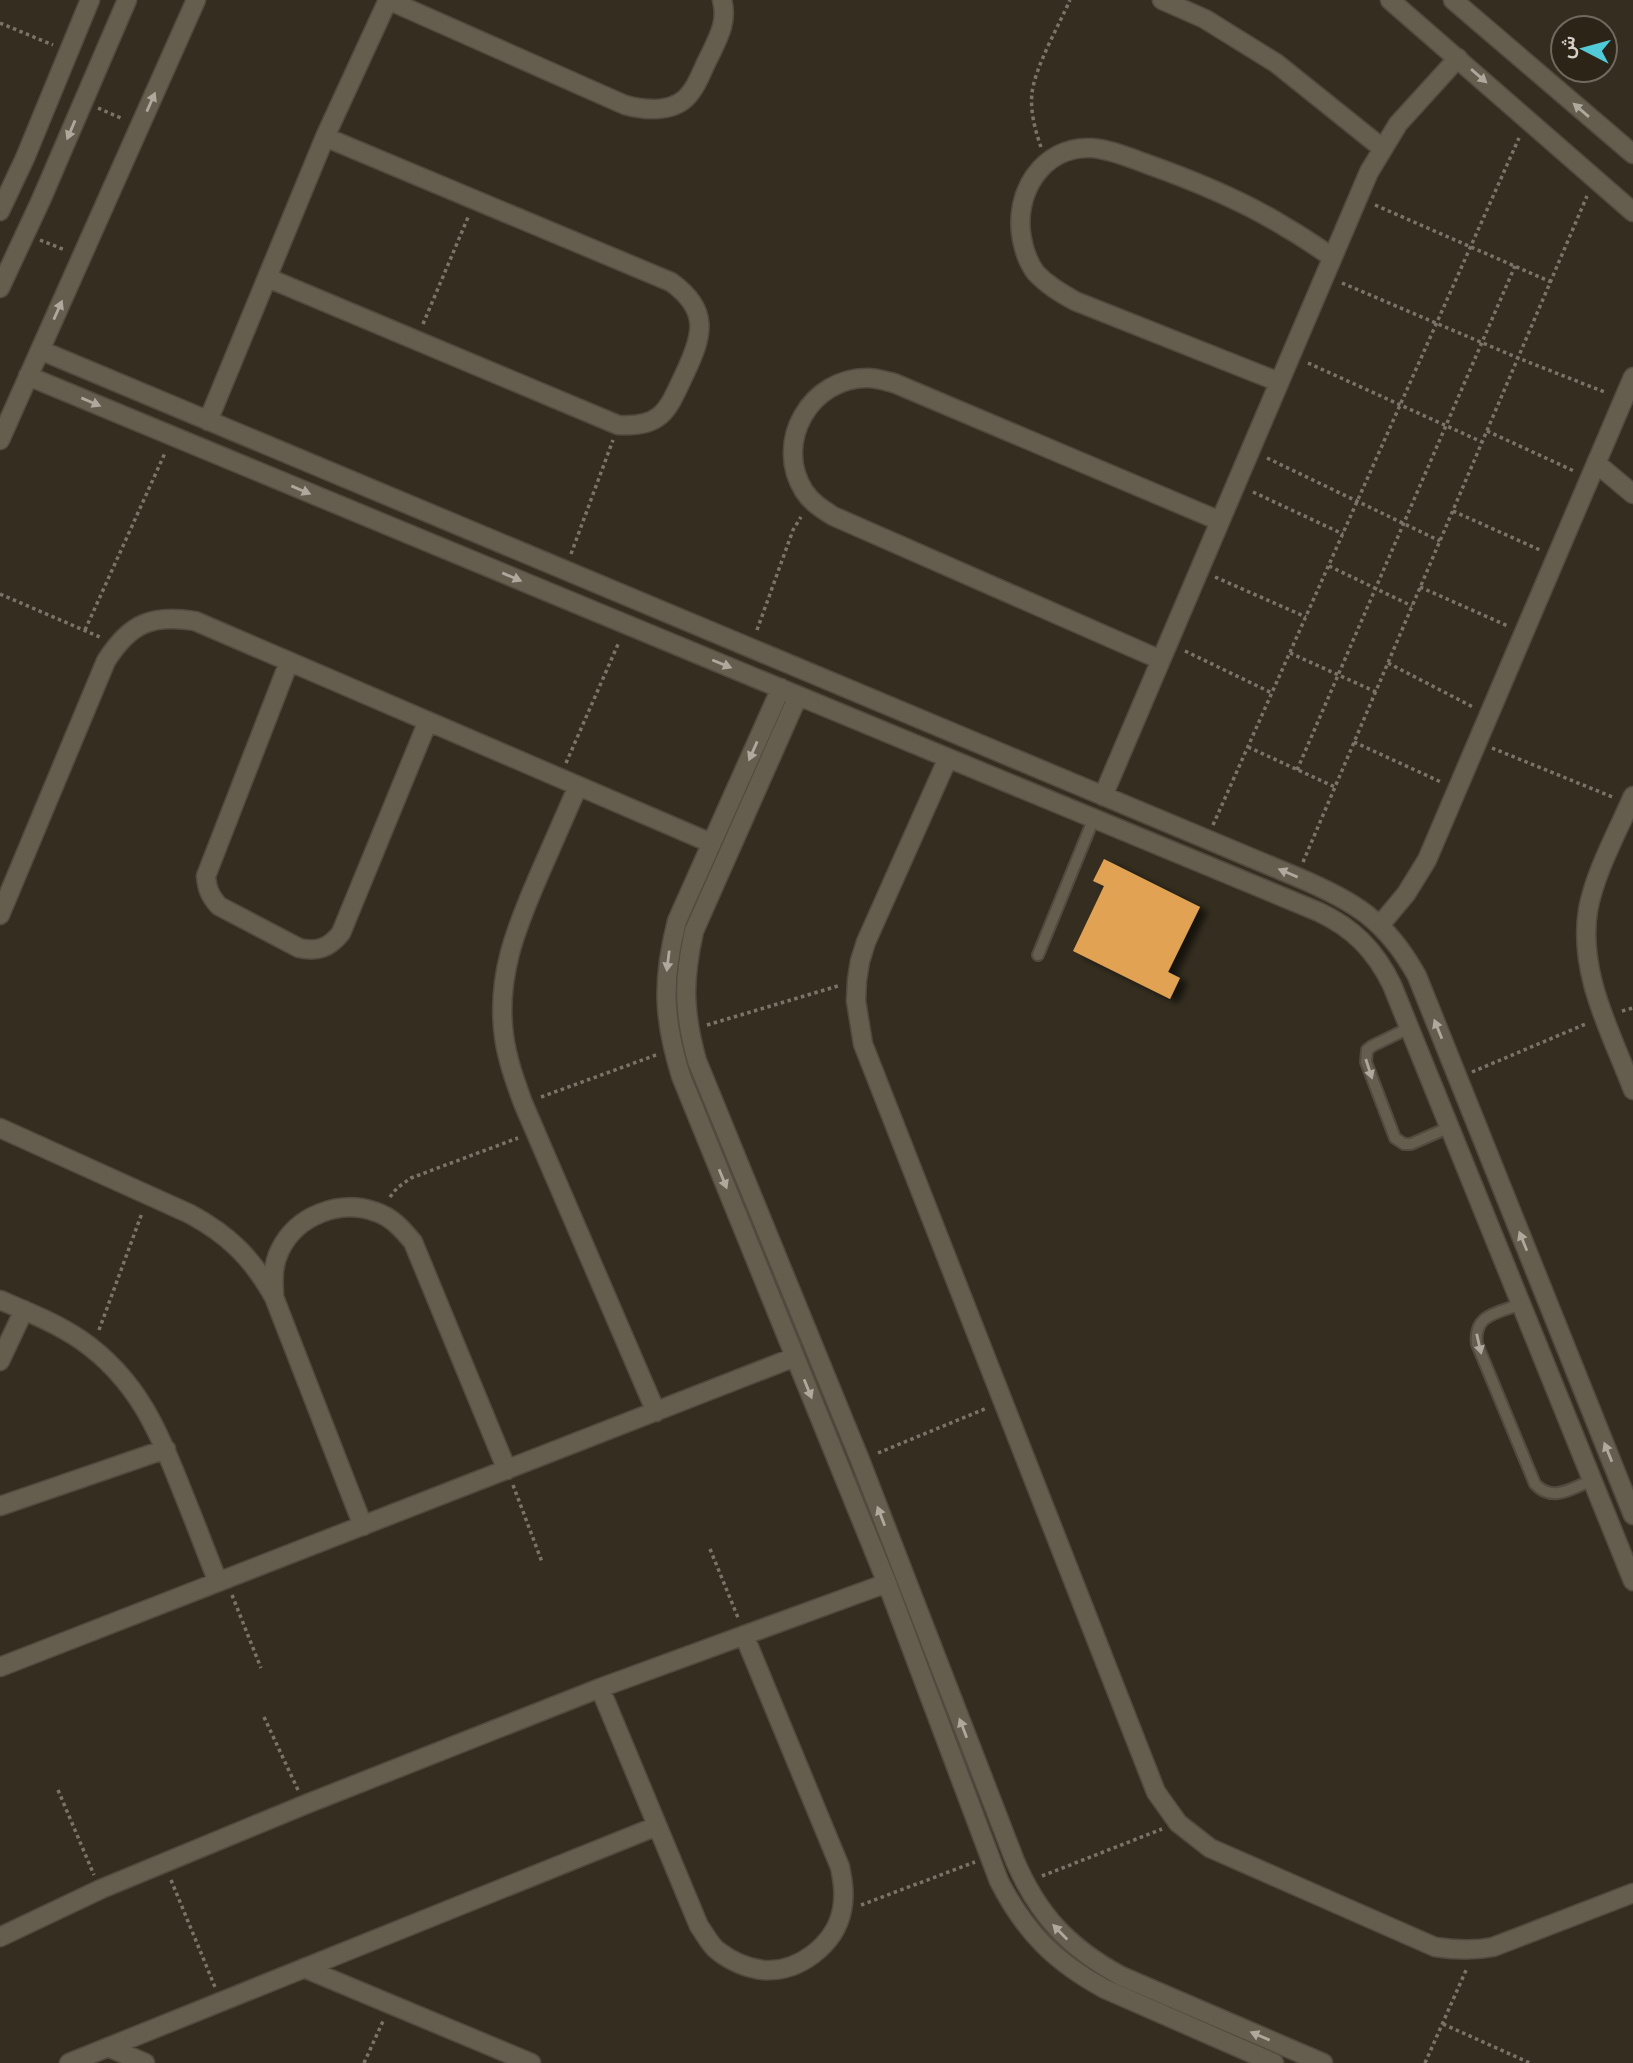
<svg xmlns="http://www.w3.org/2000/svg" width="1633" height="2063" font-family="Raleway,Vazirmatn,sans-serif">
	<defs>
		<filter id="shadow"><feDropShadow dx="8" dy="4.5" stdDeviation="3.5" flood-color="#0009"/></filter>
	</defs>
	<rect width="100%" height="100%" fill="#352e20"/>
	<path fill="#e2a253" filter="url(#shadow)" d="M1104,859L1200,907L1168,972L1180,978L1170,999L1073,951L1104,886L1093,881Z"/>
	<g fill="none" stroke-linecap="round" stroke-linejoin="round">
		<defs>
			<path id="lane" d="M1038,955L1094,818
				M1409,1028L1372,1046L1367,1050L1366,1062L1395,1138L1404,1144H1411L1450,1127
				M1521,1304C1498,1313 1473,1314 1477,1344L1535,1484C1552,1503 1573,1488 1592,1480"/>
			<path id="street" d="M388,0L625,105C647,111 677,113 691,92C699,82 703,68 709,57C718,38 728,22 722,0
				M1162,0L1205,19L1276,63L1382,148
				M0,211L25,158L90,0
				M268,278L618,425C663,428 668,409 685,373C703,335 710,310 671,282L325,137
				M0,288L41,200L127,0
				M40,350L1297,877C1354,901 1386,920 1417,976L1633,1515
				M28,376L1319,912C1353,928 1375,950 1392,985L1633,1581
				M1279,382L1075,301C1061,293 1047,285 1036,273C1029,264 1024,250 1022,239C1013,194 1042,146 1091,148C1110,149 1130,158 1147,164C1195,181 1244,201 1287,228C1303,237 1317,247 1332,257
				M208,421L325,137L388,0
				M0,440L196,0
				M1596,463L1633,494
				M1161,660L833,516C822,509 811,502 804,491C773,442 811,377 868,378C876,378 886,381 894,383L1220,521
				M289,662L206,876C207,889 210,896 219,906L299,948C318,952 329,948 341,933L428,721
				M781,688L677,921C662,980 663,1018 681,1076L887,1583L999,1881C1025,1932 1055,1962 1105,1989L1274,2063
				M798,696L694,931C683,980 683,1011 697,1061L860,1460L1015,1861C1038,1915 1069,1948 1121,1976L1323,2063
				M948,758L866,942L860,961L857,980L856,1001L863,1044L1156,1792L1178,1823L1210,1848L1435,1947C1455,1950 1473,1951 1493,1947L1633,1893
				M578,786C565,816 552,845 539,875C516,928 496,977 504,1036C507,1059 515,1081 523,1103L656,1412
				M1103,796L1369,172L1398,124L1458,58
				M1633,796C1618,831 1595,872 1588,910C1578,974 1611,1032 1633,1090
				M0,915L106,661C130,623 152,614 195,621L711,843
				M1380,925L1406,894L1427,860L1633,377
				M0,1128L190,1214C229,1235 252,1258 274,1297L363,1526
				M274,1293C273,1278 273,1264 280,1250C297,1215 340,1199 376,1212C392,1217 403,1230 413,1242L507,1470
				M0,1300C28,1312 56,1323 81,1340C137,1379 159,1431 183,1493C195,1522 206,1552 218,1582
				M0,1361L24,1310
				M0,1506L166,1449
				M0,1667L795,1357
				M600,1688L699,1926C705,1934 710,1945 718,1951C731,1961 746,1968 763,1970C798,1973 835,1945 842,1910C845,1895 843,1882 840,1867L744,1635
				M0,1937L101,1889L304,1805L600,1688L887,1583
				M304,1968L531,2063
				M108,2047L145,2063
				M69,2063L657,1826"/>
			<path id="secondary" d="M1390,0L1633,212
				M1453,0L1633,154"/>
		</defs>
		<use href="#lane" stroke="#514a3e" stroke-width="14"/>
		<use href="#street" stroke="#514a3e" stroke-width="21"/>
		<use href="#secondary" stroke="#514a3e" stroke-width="21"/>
		<path stroke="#7a7468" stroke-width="3.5" stroke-dasharray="3.5 3.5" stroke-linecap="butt" d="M0,23L53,45
			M98,108L123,119
			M1041,147C1035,130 1030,111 1032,93C1035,67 1059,25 1070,0
			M1375,205L1551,282
			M40,240L65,250
			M1342,283L1518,358L1607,393
			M423,324L469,215
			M1308,363L1482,442
			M1487,431L1574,471
			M1267,458L1440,541
			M1253,492L1343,534
			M1453,511L1540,550
			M571,554L613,440
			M1329,566L1412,606
			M1215,577L1306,617
			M1420,587L1508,626
			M0,594L102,638
			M85,630L165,453
			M757,630L793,530L801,517
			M1185,651L1272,693
			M1290,653L1376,692
			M1388,663L1473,707
			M1354,742L1441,782
			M1248,747L1335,787
			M1492,748L1615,798
			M566,763L619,642
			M1297,770L1515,266
			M1213,825L1519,138
			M1303,862L1587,196
			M1622,1011L1633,1008
			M707,1025L841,985
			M1472,1072L1588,1023
			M541,1097L656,1055
			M390,1197L397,1188L411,1178L518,1138
			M99,1330L142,1213
			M878,1453L987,1408
			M513,1485L542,1562
			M710,1549L739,1620
			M232,1595L261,1668
			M264,1717L298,1790
			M58,1790L94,1875
			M1042,1876L1162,1829
			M171,1880L215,1987
			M861,1905L975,1862
			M1443,2024L1530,2063
			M364,2063L384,2019
			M1425,2063L1467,1968"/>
		<use href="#lane" stroke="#655d4e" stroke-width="10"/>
		<use href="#street" stroke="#655d4e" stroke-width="18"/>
		<use href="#secondary" stroke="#655d4e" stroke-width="18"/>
	</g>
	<defs><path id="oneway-solid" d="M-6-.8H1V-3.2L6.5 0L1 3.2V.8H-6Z" transform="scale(1.75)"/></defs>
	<g fill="#aea89d">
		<use href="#oneway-solid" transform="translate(1479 76) rotate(41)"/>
		<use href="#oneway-solid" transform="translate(151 102) rotate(-66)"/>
		<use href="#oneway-solid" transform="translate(1581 110) rotate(-139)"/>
		<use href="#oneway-solid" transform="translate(71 130) rotate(113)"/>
		<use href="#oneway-solid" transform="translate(58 310) rotate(-66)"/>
		<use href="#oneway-solid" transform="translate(91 402) rotate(23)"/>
		<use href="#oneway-solid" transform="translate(301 490) rotate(23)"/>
		<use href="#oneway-solid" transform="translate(512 577) rotate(23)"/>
		<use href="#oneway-solid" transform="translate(722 664) rotate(22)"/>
		<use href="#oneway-solid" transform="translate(753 751) rotate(114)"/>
		<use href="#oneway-solid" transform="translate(1288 873) rotate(-157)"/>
		<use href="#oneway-solid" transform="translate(668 961) rotate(97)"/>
		<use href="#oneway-solid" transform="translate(1438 1029) rotate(-112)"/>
		<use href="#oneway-solid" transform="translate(1369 1069) rotate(72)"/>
		<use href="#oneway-solid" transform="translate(723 1179) rotate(68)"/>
		<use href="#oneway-solid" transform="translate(1523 1241) rotate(-112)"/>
		<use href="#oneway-solid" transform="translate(1479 1344) rotate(77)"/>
		<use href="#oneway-solid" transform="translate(808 1389) rotate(68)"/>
		<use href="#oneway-solid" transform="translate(1608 1452) rotate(-112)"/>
		<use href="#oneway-solid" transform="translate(881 1516) rotate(-111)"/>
		<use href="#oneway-solid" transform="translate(963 1728) rotate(-111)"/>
		<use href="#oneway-solid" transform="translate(1060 1932) rotate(-134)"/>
		<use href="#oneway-solid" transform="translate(1260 2036) rotate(-157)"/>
	</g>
	<g transform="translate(1584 49) rotate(276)"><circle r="33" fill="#2b2417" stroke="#6f695e" stroke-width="2"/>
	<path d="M0-5L12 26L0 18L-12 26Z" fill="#52cbd8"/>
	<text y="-10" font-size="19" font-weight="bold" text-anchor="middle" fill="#d5d1c8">ش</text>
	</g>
</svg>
